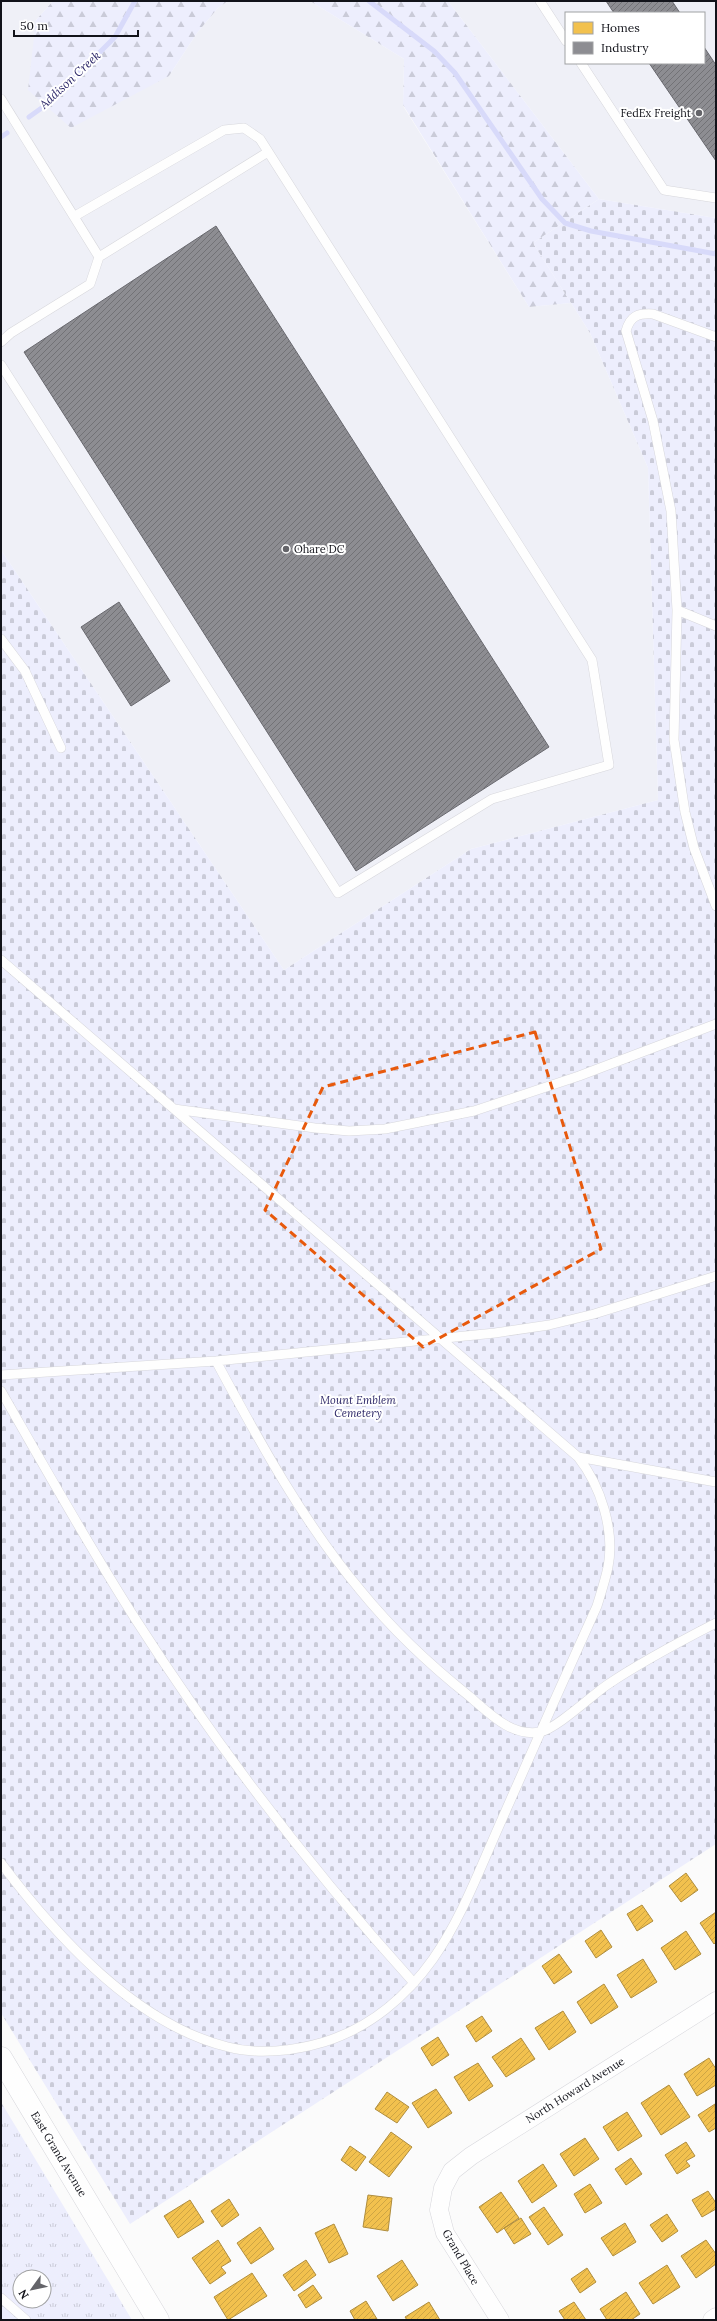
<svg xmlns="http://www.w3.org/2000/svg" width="717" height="2321" font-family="Lora,serif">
	<defs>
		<pattern id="grass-tufts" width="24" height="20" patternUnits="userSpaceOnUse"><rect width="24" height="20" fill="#edeefd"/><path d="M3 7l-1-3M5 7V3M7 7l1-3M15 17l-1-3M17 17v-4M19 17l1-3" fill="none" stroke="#cacbd8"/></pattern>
		<pattern id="forest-firs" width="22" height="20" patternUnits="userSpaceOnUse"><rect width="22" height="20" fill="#edeefd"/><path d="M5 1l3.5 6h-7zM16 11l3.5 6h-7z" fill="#cacbd8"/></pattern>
		<pattern id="cemetery-stones" width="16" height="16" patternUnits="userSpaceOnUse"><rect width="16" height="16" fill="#edeefd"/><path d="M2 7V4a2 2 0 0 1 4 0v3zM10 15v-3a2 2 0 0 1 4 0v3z" fill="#cacbd8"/></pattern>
		<pattern id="homes-hatch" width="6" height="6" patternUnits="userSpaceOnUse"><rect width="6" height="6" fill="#f2c14e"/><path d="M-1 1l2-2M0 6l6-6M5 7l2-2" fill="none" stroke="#cea544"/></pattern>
		<pattern id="industry-hatch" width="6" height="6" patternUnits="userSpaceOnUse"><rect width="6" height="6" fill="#8d8d92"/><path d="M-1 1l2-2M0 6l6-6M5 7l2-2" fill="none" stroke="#727276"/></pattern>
	</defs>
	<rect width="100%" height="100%" fill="#fbfbfb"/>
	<path fill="#eff0f7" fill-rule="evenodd" d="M1,1H53L36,20L169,76L197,33L218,8L228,1H310L404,59L403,106L529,307L571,303L590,333L648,468L658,800L471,849L284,970L1,550Z
		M448,1H716V218L599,199ZM566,13H704V63H566Z"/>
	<path fill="url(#grass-tufts)" fill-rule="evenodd" d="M1,2102L132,2320H1ZM20,2277H44V2301H20Z"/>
	<path fill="url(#forest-firs)" d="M53,1H228L218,8L197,33L169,76L71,128L28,90L36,20Z
		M310,1H448L599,199L533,243L571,303L529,307L403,105L404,59Z"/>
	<path fill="url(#cemetery-stones)" d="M599,199L716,218V1844L130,2224L1,2013V550L284,970L471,849L658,800L648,468L590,333L533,243Z"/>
	<path fill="url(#homes-hatch)" stroke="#af8d3e" d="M686,1873L698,1890L681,1902L669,1886Z
		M642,1905L653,1921L637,1931L627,1914Z
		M716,1912V1942L714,1944L700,1923Z
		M601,1930L612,1947L596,1958L585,1941Z
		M686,1931L701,1954L675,1970L661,1948Z
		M559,1954L572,1972L554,1984L542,1966Z
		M643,1959L657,1982L631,1998L617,1975Z
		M604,1984L618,2007L591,2024L577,2002Z
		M563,2011L576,2032L549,2050L535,2028Z
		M482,2016L492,2031L476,2042L466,2026Z
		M438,2037L449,2055L432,2066L421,2048Z
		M521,2038L535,2059L506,2077L492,2057Z
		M709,2058L716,2069V2085L697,2096L684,2074Z
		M478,2063L493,2086L469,2101L454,2077Z
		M669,2085L690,2117L661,2135L641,2103Z
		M436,2089L452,2113L428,2128L412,2103Z
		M387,2092L409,2107L397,2123L375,2109Z
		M715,2104L716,2128L709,2132L698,2115Z
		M627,2112L642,2136L618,2151L603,2127Z
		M391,2132L412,2147L389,2177L369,2162Z
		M585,2138L599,2159L574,2176L560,2154Z
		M686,2142L695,2156L686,2161L690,2166L677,2174L665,2155Z
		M350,2146L366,2157L356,2171L341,2160Z
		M631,2158L642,2174L626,2185L615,2169Z
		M543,2164L557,2186L532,2203L518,2181Z
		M590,2184L602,2203L585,2213L574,2194Z
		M708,2191L716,2203V2209L702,2217L692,2200Z
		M501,2192L519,2218L497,2233L479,2207Z
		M368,2195L392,2198L388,2231L363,2227Z
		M229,2199L239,2215L222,2227L211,2211Z
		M190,2200L204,2222L178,2238L164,2216Z
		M544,2207L563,2235L548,2245L529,2217Z
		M667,2214L678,2231L662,2242L650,2225Z
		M521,2218L531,2234L514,2244L504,2228Z
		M625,2223L636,2242L613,2256L601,2238Z
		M334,2224L348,2254L329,2263L315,2233Z
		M260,2227L274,2249L251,2264L237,2243Z
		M218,2240L231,2261L221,2267L226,2273L210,2284L192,2258Z
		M706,2240L716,2254V2264L696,2278L681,2256Z
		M306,2260L316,2275L294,2291L283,2275Z
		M402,2260L418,2285L393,2301L377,2276Z
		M667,2265L680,2287L653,2304L639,2283Z
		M587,2268L596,2282L580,2293L571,2279Z
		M252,2273L267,2296L228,2320L214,2297Z
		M313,2285L322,2298L306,2308L298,2295Z
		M626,2292L640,2314L631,2320H607L600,2309Z
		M366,2301L377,2319L355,2320L350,2311Z
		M429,2302L440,2320H407L405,2317Z
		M574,2302L586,2320H565L559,2311Z"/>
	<path fill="url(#industry-hatch)" stroke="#68686e" d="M606,1H672L680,13H614Z
		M704,47L716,65V161L649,63H704Z
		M216,226L549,747L356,871L24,352Z
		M119,602L170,681L131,706L81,627Z"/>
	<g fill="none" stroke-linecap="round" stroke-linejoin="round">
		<path stroke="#d8dafa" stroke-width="5" d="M369,1L434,51L455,73L542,199L565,223L591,231L716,254
			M29,117L50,102L115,37L135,1
			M1,137L7,133"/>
		<defs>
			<path id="lane" d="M540,1L566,41
				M581,63L664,190L716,198
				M1,99L99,257L90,284L11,333L1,342
				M99,257L268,152
				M716,337L653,314C638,313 630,316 626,331L653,421L671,511L677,610L674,740L685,812L694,848L716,906
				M1,365L338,893L492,799L609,765L592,660L260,139L244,128L224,130L75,216
				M677,610L716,626
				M1,639L25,671L61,748
				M1,960L578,1457C601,1486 615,1531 608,1567C605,1581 601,1593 597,1606C564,1679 531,1753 499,1826C479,1871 461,1919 433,1959C406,1997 369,2028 324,2042C294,2051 258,2055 228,2047C137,2025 55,1935 1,1863
				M174,1109L315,1128L349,1131L385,1129L474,1111L579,1076L716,1024
				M216,1361C259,1441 303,1522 361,1591C392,1629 430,1665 469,1696C489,1713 511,1737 540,1732C556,1729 591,1696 607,1685C641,1662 679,1642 716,1623
				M1,1375L216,1361L495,1333L549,1325L594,1314L716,1276
				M1,1391C45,1468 88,1545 136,1620C218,1748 312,1870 414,1983
				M578,1457L716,1482
				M1,2298L26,2320"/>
			<path id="street" d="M500,2320L445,2233L439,2210L443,2188L452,2171L471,2156L716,2001
				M712,2320L716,2317"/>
			<path id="secondary" d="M1,2058L158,2320"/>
		</defs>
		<use href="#lane" stroke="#d7d7dc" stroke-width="10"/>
		<use href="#street" stroke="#d7d7dc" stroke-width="19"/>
		<use href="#secondary" stroke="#d7d7dc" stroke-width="23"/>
		<use href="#lane" stroke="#fefefe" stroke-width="9"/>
		<use href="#street" stroke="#fefefe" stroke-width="18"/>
		<use href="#secondary" stroke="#fefefe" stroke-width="22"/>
	</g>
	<path fill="none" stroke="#e8590c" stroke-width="3" stroke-dasharray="8 5" stroke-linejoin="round" d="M535,1032L601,1249L423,1347L265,1210L323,1087Z"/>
	<g fill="#646469" stroke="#fff" stroke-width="1.5">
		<circle cx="699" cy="113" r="4"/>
		<circle cx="286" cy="549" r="4"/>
	</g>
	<g text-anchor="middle" stroke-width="4" stroke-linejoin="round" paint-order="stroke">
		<g font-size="11" fill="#12131a" stroke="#fff" text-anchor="end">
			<text x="691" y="117">FedEx Freight</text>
			<text x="294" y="553" text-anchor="start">Ohare DC</text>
		</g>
		<g font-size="11" font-style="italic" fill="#2c2667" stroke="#fff">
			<text x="358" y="1404">Mount Emblem<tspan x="358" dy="13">Cemetery</tspan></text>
		</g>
		<g font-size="11" fill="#12131a" stroke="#fff">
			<text transform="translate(575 2090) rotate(-32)" y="4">North Howard Avenue</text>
			<text transform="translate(59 2154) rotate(59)" y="4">East Grand Avenue</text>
			<text transform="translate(461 2257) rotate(60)" y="4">Grand Place</text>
		</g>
		<g font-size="12" font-style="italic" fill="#2d2869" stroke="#fff">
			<text transform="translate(70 80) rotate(-43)" y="4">Addison Creek</text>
		</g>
	</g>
	<rect width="717" height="2321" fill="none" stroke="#12131a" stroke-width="4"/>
	<rect x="565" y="12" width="140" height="52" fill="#ffffff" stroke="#a0a1a3"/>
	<rect x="573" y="22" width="20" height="12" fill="#f2c14e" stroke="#a0a1a3"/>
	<text x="601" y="32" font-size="12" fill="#12131a">Homes</text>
	<rect x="573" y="42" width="20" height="12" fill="#8d8d92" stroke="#a0a1a3"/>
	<text x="601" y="52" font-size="12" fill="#12131a">Industry</text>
	<g transform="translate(32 2289) rotate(237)"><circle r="19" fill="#ffffff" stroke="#a0a1a3"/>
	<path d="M0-3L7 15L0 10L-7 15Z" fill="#646469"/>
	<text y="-6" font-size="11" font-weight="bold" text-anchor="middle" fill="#12131a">N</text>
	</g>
	<path d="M14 30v6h124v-6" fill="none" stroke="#12131a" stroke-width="2"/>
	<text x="20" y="30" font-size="12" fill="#12131a" stroke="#ffffff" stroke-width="3" paint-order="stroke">50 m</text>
</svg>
